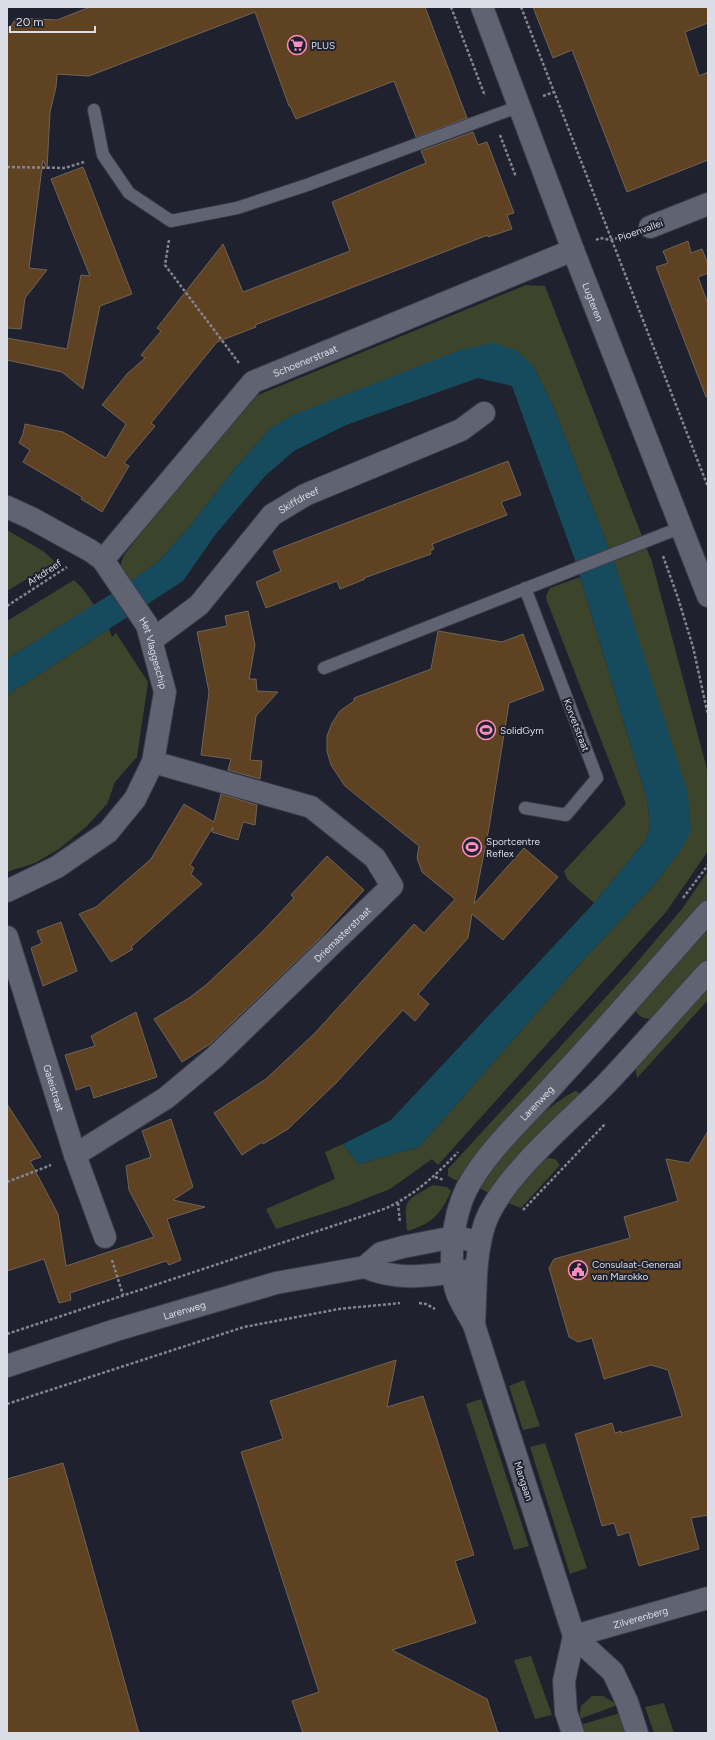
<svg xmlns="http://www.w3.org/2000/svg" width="715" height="1740" font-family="Figtree,sans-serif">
	<rect width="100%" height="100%" fill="#1f222e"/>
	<path fill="#3d442c" d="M526,285L545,286L652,562L708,773V851L666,912L438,1165L432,1159L390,1189L347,1206L276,1229L266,1209L335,1179L325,1152L343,1144L358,1164L419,1147L584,959L653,886L681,850L615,564L553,406L533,366L293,415L271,428L235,468L190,526L159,561L127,584L120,566L124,555L172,493L258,395Z
		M7,530L43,551L55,562L7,591Z
		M580,577L647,799L650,826L646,840L594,903L567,879L564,871L626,804L547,601L546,596L550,588Z
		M74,580L83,589L94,605L7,659V621Z
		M109,629L112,637L116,633L148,682L137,757L115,782L107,804L87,826L59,849L35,863L7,872V695Z
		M708,871V902L461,1183L448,1176V1169L627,974L682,909Z
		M708,923V960L655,1019C645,1019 638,1018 634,1008Z
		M708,982V1000L637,1078L635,1066Z
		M575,1091L580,1093L579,1096L489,1193L477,1187C506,1152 534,1113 575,1091Z
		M549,1158L555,1159L560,1165L521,1208L508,1203C515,1192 536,1159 549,1158Z
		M433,1185L447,1187L451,1191C441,1214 432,1224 407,1231C404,1197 405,1202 433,1185Z
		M524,1380L540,1426L523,1430L509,1386Z
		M481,1399L529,1546L514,1550L466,1404Z
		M545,1443L587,1568L570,1574L530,1447Z
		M531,1656L552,1715L535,1719L514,1660Z
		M592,1696H603L618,1705L579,1719L581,1706Z
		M664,1703L674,1733H654L645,1707Z
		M620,1713L626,1733H583L580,1725Z"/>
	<path fill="#154b5c" d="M492,343L516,350L533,366L553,406L615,564L688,794L691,831L681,850L653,886L584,959L419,1147L358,1164L343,1144L391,1120L594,903L646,840L650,826L647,799L575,560L512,386L478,378L346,425L294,451L265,476L215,535L183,581L7,695V659L127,584L159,561L190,526L235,468L271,428L293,415L460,350Z"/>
	<path fill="#5f4222" stroke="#6f6357" d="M90,7H425L467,118L416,137L394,81L296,119L290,106H289L255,12L89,76L57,74L56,87L50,112L47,169L43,160L29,268L47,270L25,298L21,329L7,328V28L11,26L16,18L57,20Z
		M533,7H708V23L685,32L699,76L708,72V160L627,192L572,50L553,58Z
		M473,132L478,145L487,142L514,213L507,215L512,229L488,237V235L255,325L256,327L217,342L151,423L155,426L124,463L129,466L102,512L81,499L82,497L23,462L30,450L19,443L23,434L25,424L63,432L75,439L74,440L75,439L106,458L126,424L102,405L127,374L145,358L141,355L161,331L157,328L223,244L243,292L350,251L332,202L426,163L421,151Z
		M83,167L132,294L100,306L83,389L62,372L7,360V338L67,349L81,275L90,276L51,179Z
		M688,241L691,253L702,249L708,264V273L698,277L708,304V397H706L656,267L668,263L663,251Z
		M508,461L521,495L501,502L507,515L432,544L434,549L430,551L431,554L364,578L365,579L353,584L340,589L337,581L266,608L256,582L281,571L273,551Z
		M248,611L255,645L249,679H256L257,691L278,692L256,716L250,760L262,761L260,779L228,770L231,759L201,755L209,692L197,632L227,626L225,616Z
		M438,631L502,642L523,634L544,690L509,703L489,828L474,904L524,848L558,877L503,940L472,914L468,938L418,994L429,1004L415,1021L403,1010L336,1083L288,1129L263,1144L262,1142L242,1155L214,1113L266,1079L315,1033L414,924L424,933L455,899L422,872L417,858L419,846L345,786L331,765L327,751V736L332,723L340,711L354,701V698L431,669Z
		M221,794L257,805L255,825L243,822L238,840L212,832L213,827L190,865L194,868L191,874L202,884L131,947L133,949L111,962L79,914L96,907L151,859L184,804L214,822Z
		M327,856L364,890L319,939L210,1044L182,1062L154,1019L189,998L206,985L261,933L294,898L291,895Z
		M61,922L77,971L43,986L31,948L42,943L37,931Z
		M136,1012L157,1077L94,1098L90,1085L76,1090L65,1055L95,1046L91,1036Z
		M7,1104L41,1157L30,1161L58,1214L66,1266L154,1237L129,1190L126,1166L151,1157L142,1131L171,1119L193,1187L173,1200L205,1207L167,1219L181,1260L169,1265L166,1261L70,1293L71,1300L59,1303L44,1259L7,1271Z
		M708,1131V1515L691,1518L699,1549L639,1566L629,1532L618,1536L614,1523L602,1526L575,1434L612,1423L615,1433L621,1431V1433L682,1416L668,1370L651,1365L604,1379L592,1338L578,1342L569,1337L549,1268L554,1259L630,1238L624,1217L678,1201L666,1159L689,1163Z
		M396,1360L387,1407L423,1396L474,1555L455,1561L476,1623L392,1650L487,1699L498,1733H303L292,1701L319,1692L241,1452L283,1439L270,1401Z
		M63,1463L80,1523L139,1733H7V1479Z"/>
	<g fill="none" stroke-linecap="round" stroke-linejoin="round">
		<defs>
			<path id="service" d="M94,110L103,155L129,193L171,221L237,208L307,185L520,106
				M324,668L682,527
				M525,808L566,815L597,778L525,588"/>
			<g id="minor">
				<path d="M650,227L708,204"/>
				<path id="s1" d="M7,507L31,518L91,551L103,560L147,625L165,692L153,762L135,799L108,832L57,867L7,891"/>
				<path id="s2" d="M103,560L253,382L573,250"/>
				<path id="s3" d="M152,640L199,605L272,515L305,495L461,430L484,413"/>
				<path id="s4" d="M7,937L75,1155L105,1237"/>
				<path id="s5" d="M75,1155L166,1098L215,1057L392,886L375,858L311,807L153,762"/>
				<path id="s6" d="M574,1636L708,1598"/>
			</g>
			<g id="tertiary">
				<path id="s7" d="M482,7L573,250L708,596"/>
				<path d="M365,1267C398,1282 432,1275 467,1271"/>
				<path d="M474,1325C476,1291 474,1256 485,1223C502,1176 570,1121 606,1084C641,1047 674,1009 708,972"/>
				<path id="s8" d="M7,1366L116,1330L276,1283L365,1267L381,1253L403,1247L454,1237L480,1242"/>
				<path d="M574,1636L613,1672L627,1702L637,1733"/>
				<path id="s9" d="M573,1733L566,1712L564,1681L574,1636L474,1325C469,1315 461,1304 457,1293C447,1264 453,1217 466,1190C486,1151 528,1114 557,1081C608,1026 658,968 708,912"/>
			</g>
		</defs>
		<use href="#service" stroke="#3b3d48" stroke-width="14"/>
		<use href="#minor" stroke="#3b3d48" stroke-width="24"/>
		<use href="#tertiary" stroke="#3b3d48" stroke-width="24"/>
		<path stroke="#82858f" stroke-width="2.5" stroke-dasharray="3 2" stroke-linecap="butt" d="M451,7L485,96
			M521,7L708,487
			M543,96L554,92
			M500,135L516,177
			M7,167L65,168L84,162
			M169,240L165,265L239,363
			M596,240L600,238L611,240L627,235
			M663,556L678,598L693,647L708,715
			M7,606L67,567
			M683,898L708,865
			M435,1177L444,1180
			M7,1182L51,1165
			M398,1203L400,1223
			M523,1210L605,1124
			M112,1260L123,1295
			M419,1303L426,1304L435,1309
			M7,1334L384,1209C414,1196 436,1175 458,1152
			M7,1404L244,1327L339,1309L400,1303"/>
		<use href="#service" stroke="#606372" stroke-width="12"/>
		<use href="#minor" stroke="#606372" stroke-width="22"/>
		<use href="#tertiary" stroke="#606372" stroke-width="22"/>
	</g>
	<defs>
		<symbol id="supermarket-ring" viewBox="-11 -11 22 22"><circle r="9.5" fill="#1f222e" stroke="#fe8ebd" stroke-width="1.5"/><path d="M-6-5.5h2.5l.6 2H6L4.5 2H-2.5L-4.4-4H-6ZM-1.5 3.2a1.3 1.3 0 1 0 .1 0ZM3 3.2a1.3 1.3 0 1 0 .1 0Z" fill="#fe8ebd"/></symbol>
		<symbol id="stadium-ring" viewBox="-11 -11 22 22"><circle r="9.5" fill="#1f222e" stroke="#fe8ebd" stroke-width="1.5"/><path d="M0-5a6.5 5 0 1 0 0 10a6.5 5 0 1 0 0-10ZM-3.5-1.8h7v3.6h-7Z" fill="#fe8ebd"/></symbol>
		<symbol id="civic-ring" viewBox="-11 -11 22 22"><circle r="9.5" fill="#1f222e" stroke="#fe8ebd" stroke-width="1.5"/><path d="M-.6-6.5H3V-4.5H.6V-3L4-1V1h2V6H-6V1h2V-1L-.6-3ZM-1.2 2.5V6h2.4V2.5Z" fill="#fe8ebd"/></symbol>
	</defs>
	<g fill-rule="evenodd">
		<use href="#supermarket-ring" x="286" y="34" width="22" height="22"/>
		<use href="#stadium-ring" x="475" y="719" width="22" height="22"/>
		<use href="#stadium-ring" x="461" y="836" width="22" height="22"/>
		<use href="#civic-ring" x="567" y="1259" width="22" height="22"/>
	</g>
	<g text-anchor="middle" stroke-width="4" stroke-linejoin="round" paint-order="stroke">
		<g font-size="10" fill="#dbdde6" stroke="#1f222e" text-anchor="start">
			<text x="311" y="49">PLUS</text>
			<text x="500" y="734">SolidGym</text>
			<text x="486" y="845">Sportcentre<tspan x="486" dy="12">Reflex</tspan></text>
			<text x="592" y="1268">Consulaat-Generaal<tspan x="592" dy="12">van Marokko</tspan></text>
		</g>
		<g font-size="10" fill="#dbdde6" stroke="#1f222e">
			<text transform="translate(640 230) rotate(-20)" y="4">Pioenvallei</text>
			<text dy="4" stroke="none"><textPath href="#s7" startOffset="315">Lugteren</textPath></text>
			<text dy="4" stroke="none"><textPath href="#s2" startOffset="289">Schoenerstraat</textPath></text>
			<text dy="4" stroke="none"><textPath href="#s3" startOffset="205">Skiffdreef</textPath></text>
			<text transform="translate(44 572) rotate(-33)" y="4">Arkdreef</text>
			<text dy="4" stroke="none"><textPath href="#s1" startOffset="217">Het Vlaggeschip</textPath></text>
			<text transform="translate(577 725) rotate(69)" y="4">Korvetstraat</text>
			<text dy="4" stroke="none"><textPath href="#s5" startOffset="348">Driemasterstraat</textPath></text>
			<text dy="4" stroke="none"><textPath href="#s4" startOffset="158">Galeistraat</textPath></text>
			<text dy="4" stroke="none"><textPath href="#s9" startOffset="680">Larenweg</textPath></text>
			<text dy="4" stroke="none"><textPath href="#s8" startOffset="186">Larenweg</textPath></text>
			<text transform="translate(524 1481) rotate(72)" y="4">Mangaan</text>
			<text dy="4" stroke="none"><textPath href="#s6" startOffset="69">Zilverenberg</textPath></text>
		</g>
	</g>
	<rect width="715" height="1740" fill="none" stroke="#dbdde6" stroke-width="16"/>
	<path d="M10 26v6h85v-6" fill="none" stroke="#dbdde6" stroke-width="2"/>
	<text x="16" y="26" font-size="12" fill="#dbdde6" stroke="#1f222e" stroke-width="3" paint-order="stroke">20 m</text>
</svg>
